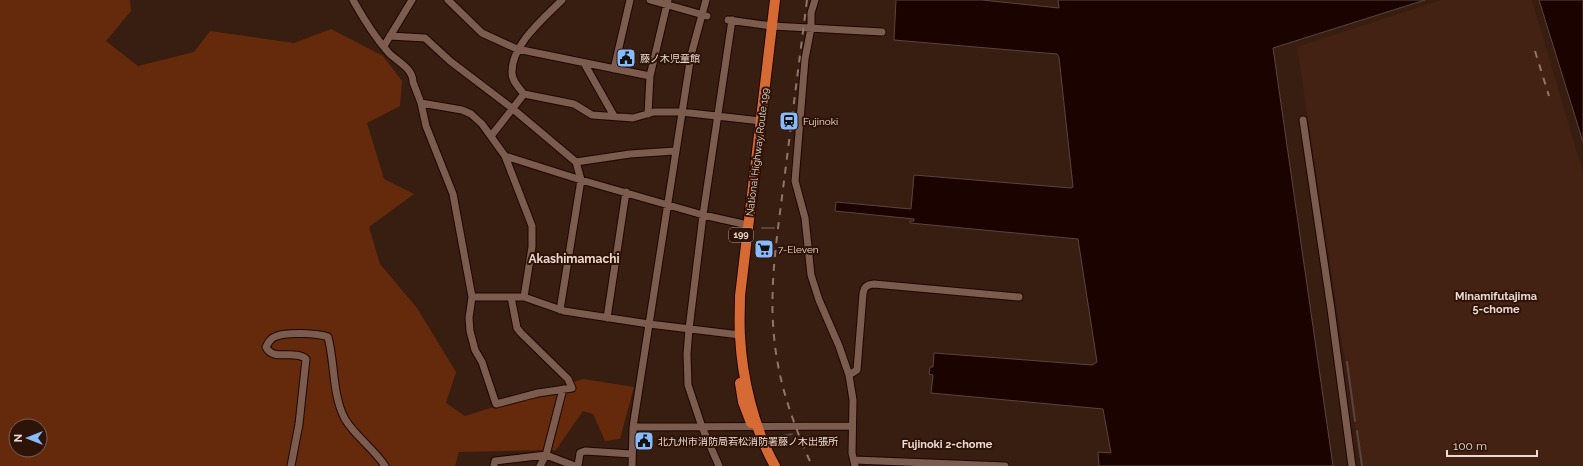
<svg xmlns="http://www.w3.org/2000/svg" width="1583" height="466" font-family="Raleway,'Noto Sans JP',sans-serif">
	<rect width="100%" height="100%" fill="#381d11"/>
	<path fill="#442213" d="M1441,0H1532L1583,173V466H1361L1297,47Z"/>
	<path fill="#652a0b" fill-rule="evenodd" d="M0,0H130L131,11L106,41L138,66L194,52L210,31L294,43L331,29L383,56L402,81L400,106L367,123L384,179L414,194L369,227L380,264L417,308L456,372L446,403L465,416L583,379L634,387L620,439L605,441L593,414L583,411L556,450L459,452L455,466H0ZM16,426H40V450H16Z"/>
	<path fill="#1b0400" stroke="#5a443f" d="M896,0H982L1059,8L1058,0H1425L1273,48L1333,466H1099L1098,452L1111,453L1103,409L931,393L933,375L929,374L930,367H933L934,353L1092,365L1097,362L1078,239L910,223V221H914V219L835,211L836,202L911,209L914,175L1071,188L1073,187L1059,57L1057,54L894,40Z
		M1539,0H1583V142Z"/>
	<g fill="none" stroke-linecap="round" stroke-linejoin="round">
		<path stroke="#5a443f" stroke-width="2" d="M762,228H774
			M1347,362L1355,421
			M1357,431L1362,466
			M771,439L792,434"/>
		<defs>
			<path id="minor" d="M353,0C363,18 374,36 388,52C396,61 413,68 413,82L421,103L426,126L453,194L472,297L469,318L470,331L475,350L482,362L496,404L538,393L572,388L568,379L521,333L517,328L511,297
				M448,0L482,33L517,49L650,76
				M562,0C544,18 511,45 512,73C512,81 519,88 524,94L574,104L592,115L633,118L654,112H681L761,121
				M650,0L707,16
				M815,0L811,13V28L805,59L795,181L805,218L811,275L819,300L839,346L849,375L853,400L852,453L855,466
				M728,20L772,26L882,32
				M390,36L425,38L450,61L513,109L576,162L581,180L560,310
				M384,46L412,0
				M584,63L614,116
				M614,69L630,0
				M421,103L462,110L471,114L482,124L505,156L532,226V247L524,297
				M648,114L650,76L668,0
				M1303,120L1331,309L1352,466
				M491,136L524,94
				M505,156L581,180L703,215L748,225
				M576,162L630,154L675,151
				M472,297H524L564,311L649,324L740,335
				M607,318L626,192
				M849,375L857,370L863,294C864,287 866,285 874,284L1019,297
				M633,427L852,426
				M854,460L1005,466
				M291,466L299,424L306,359C295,349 273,362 266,347C269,341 271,338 277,336C287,332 318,333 328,337C335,363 332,395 345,419C355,436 374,449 385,466
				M494,466L495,461L546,455L575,466
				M540,466L546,455L563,389
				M578,466L580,453L585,451L632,454
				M632,466L633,427L691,55L706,0
				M719,466L702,427L688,385L687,354L689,329L703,215L732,20"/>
			<path id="highway" d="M740,383L743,402L751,423
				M775,466C754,429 742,378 740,336C739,322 740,309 740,296L775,0"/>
		</defs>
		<use href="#minor" stroke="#1e0600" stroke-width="9"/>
		<use href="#highway" stroke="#1e0600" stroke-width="12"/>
		<use href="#minor" stroke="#7b5c4e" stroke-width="7"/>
		<use href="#highway" stroke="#d66a34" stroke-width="10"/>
		<path stroke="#8d766c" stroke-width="2" stroke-dasharray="7 7" stroke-linecap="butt" d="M807,0C799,63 791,126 783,189C777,237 769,287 774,336C778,382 793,424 812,466
			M1535,51L1549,96"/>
	</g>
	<defs>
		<symbol id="civic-square" viewBox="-11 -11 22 22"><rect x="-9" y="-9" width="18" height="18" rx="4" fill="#88bbfc" stroke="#2e1408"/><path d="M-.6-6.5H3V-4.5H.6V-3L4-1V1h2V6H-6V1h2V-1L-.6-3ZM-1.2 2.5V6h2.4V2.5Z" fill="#111"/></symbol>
		<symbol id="station-square" viewBox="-11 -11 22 22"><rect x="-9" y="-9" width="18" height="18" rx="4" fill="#88bbfc" stroke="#2e1408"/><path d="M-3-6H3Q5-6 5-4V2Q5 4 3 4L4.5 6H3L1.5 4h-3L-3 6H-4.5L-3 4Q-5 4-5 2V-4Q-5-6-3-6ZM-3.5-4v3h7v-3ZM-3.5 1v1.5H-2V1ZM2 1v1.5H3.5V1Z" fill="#111"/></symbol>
		<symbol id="supermarket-square" viewBox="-11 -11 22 22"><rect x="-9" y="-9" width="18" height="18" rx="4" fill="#88bbfc" stroke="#2e1408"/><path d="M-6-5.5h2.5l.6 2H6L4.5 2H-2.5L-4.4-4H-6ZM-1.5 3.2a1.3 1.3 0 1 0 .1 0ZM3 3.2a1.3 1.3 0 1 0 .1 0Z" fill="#111"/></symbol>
	</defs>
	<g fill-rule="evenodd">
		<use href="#civic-square" x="615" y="47" width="22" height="22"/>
		<use href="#station-square" x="778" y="110" width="22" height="22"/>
		<use href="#supermarket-square" x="753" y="238" width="22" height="22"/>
		<use href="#civic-square" x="633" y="430" width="22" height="22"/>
	</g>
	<g text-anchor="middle" stroke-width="4" stroke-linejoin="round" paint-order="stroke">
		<rect fill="#2e1408" stroke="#b39e95" stroke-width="1" x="729" y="228" width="24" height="14" rx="3"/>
		<g font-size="9" font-weight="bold" fill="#ecd9d1">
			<text x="741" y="238">199</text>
		</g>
		<g font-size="10" fill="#ecd9d1" stroke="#2e1408" text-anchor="start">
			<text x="640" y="62">藤ノ木児童館</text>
			<text x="803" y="125">Fujinoki</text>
			<text x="778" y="253">7-Eleven</text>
			<text x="658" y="445">北九州市消防局若松消防署藤ノ木出張所</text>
		</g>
		<g font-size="10" fill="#ecd9d1" stroke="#2e1408">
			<text transform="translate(757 152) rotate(-83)" y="4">National Highway Route 199</text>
		</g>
		<g font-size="11" font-weight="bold" fill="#ecd9d1" stroke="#2e1408">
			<text x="1496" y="300">Minamifutajima<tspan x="1496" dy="13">5-chome</tspan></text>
			<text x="947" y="448">Fujinoki 2-chome</text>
		</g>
		<g font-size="12" font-weight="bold" fill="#ecd9d1" stroke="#2e1408">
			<text x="574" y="263">Akashimamachi</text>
		</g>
	</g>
	<g transform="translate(28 438) rotate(270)"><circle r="19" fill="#2e1408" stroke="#7a6358"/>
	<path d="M0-3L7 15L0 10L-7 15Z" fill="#88bbfc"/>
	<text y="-6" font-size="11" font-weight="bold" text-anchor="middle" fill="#ecd9d1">N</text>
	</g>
	<path d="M1447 450v6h90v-6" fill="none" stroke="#ecd9d1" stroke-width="2"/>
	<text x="1453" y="450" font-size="12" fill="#ecd9d1" stroke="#2e1408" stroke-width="3" paint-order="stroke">100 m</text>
</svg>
